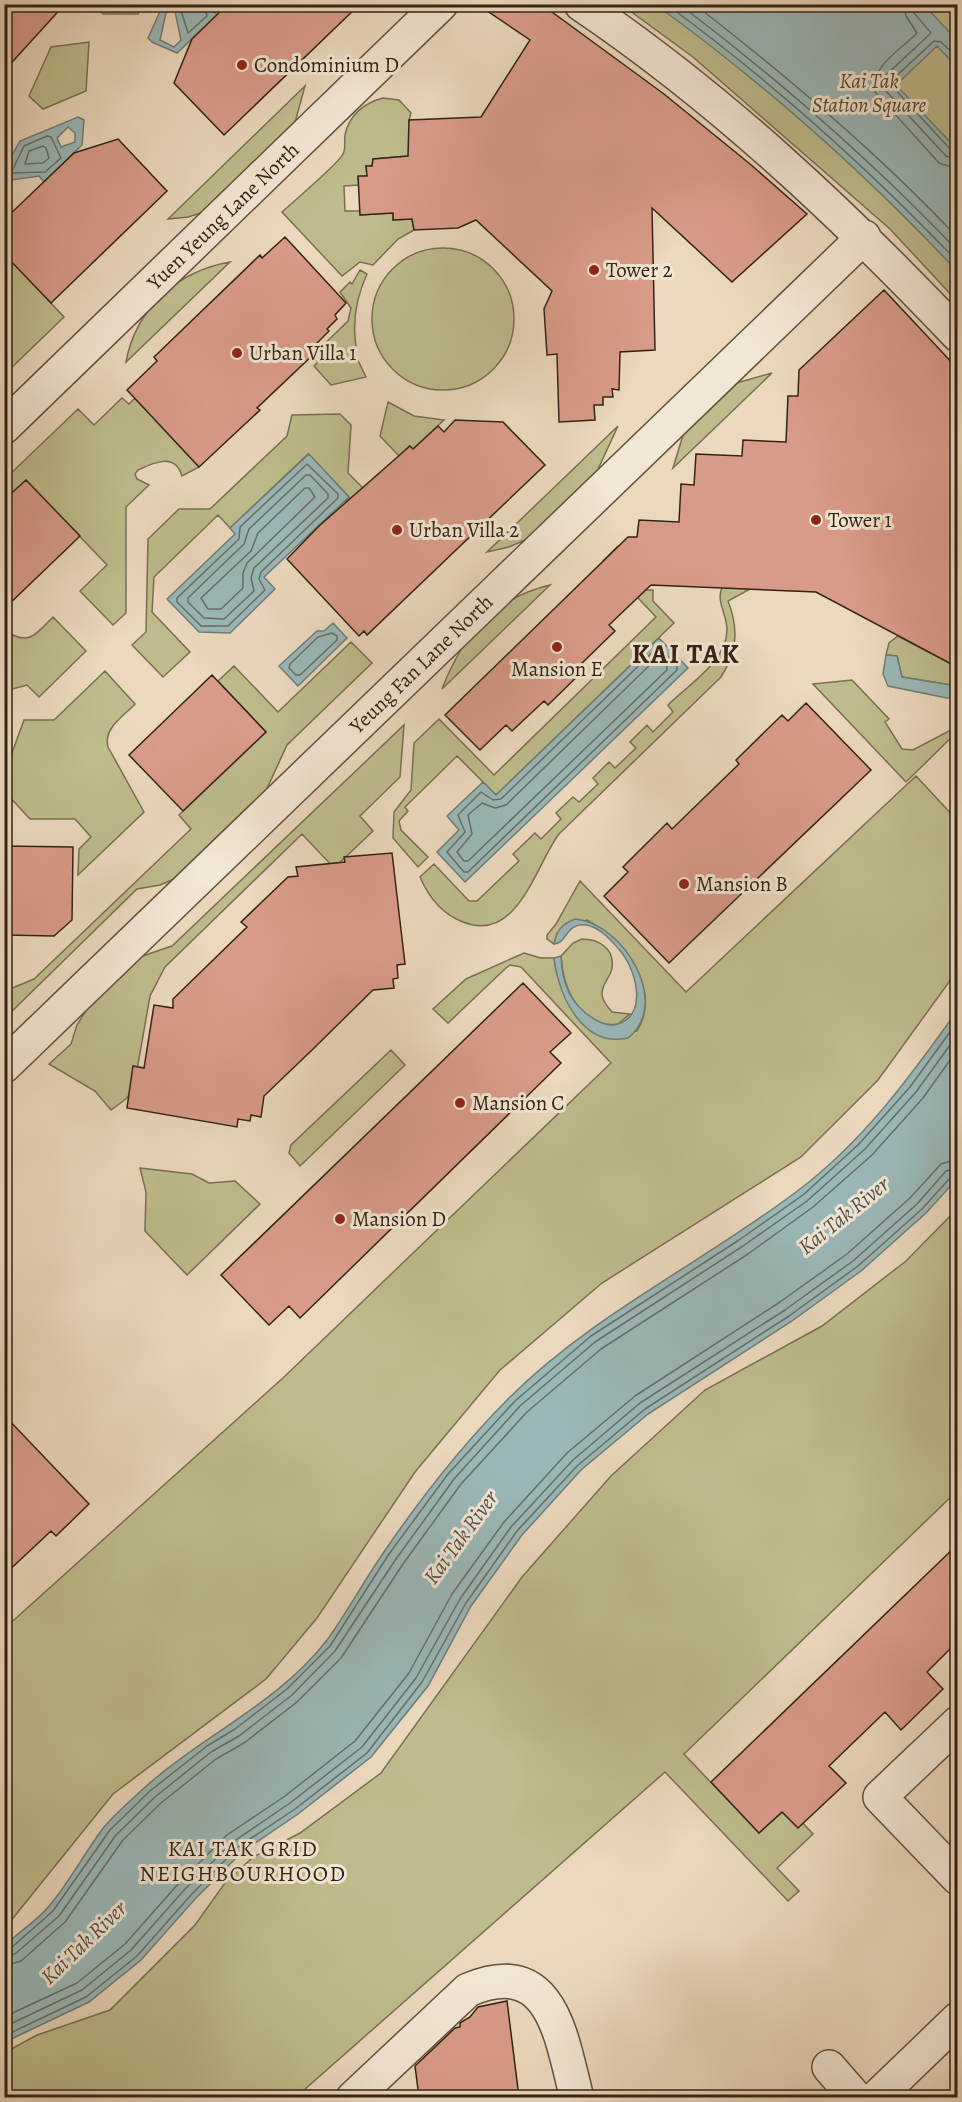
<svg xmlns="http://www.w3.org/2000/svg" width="962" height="2102" font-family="Alegreya,serif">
	<rect width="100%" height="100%" fill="#ebd8bd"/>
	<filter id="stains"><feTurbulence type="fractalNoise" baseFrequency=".00333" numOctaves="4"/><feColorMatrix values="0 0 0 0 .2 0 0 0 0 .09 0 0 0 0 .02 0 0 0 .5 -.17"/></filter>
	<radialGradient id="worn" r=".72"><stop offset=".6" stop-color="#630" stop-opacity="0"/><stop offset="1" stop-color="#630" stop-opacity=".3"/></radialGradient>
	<path fill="#bebc8c" stroke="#787050" stroke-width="1.5" d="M94,5H143L138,14H103Z
		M622,5H957V301L890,229L693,57Z
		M89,42L86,91L43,109L29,96L51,47Z
		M305,86L291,137L207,211L188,217L168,219Z
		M383,98L399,100L411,113L409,120L410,156L373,159L372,166H366L367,176L358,177L359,185L344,186L345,211H360V215L393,213V220L412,219L414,230L398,239L373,265L360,262L342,276L282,212C293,202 339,163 343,154C346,149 344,141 345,135C349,115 364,103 383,98Z
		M372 319a71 71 0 1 1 142 0a71 71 0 1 1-142 0Z
		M5,254L64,317L5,374Z
		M230,262L126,362C136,308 178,271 230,262Z
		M360,270L367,274C356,298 352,320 356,346L352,348L366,377L331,385L314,366L318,362L312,356L348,321L351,308L340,292L350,282L352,284Z
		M772,373L673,468L684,432L733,384Z
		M122,398L129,404L135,398L199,467L182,476C175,453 155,462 138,470L135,474L137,479L149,485L126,507V613L113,625L80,591L107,565L26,480L5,500V479L78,409L94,425Z
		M388,402L414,416L444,420L413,449L409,446L399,456L380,436Z
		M340,414L351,425L348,473L368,493L349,504L346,501L349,497L308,454L230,528L218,515L154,577L152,612L190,652L163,677L132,645L146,632L148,539L179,509H210L287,436L292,415Z
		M618,426L593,480L532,537L509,547L487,552Z
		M618,546H621L644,590H653V601L674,623L496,795L457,756L405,807L408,811L399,821L401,830L428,857L418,867L393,838L394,812L411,790L414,743L439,719L494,775L656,617L603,561Z
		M770,578L728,601C739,629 737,652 721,677L559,834C536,864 518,944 463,922C442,914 429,898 420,877L434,864L469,901H477L519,861L513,854L535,833L541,839L561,819L556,813L573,797L579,802L598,784L593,778L609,762L615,768L636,748L630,742L647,725L653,732L673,712L668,705C688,685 727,661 727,630C727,611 713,600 725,582Z
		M550,585L442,689C463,635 492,599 550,585Z
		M53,617L86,651L39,697L27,685L5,691V631C30,646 35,635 53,617Z
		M898,636L957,667V686L902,677L897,656L886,655L889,643Z
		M351,642L372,663L287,745L258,808L181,876L160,885L137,889L5,1018V991L34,979L191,829L179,815L266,732L218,681L234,666L278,712Z
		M105,671L135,704C124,716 103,728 108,747L144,812L78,875L79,849L91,837L75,819H30L5,792V772L24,720H54Z
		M852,680L889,719L885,722L902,749L913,750L953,729L951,725L957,722V732L906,782L813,684Z
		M404,725L400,777L360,816L373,831L334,868L302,834L165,967L150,996L134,1087L127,1098L111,1110L95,1091L49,1064L71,1044L77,1025L93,999L134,959L172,946Z
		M916,776L957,820V971L878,1080L801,1157L602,1283L500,1370L415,1472L317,1618L266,1679L113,1794L5,1928V1628L284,1377L611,1063L521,967L510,965L506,968L448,1023L433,1009L466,979L524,953L541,958H554C559,990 570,1012 595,1033L637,1031C663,989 622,940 587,920L557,933L554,944L547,939V935L556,924L580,881L686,992Z
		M582,939C598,939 615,948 612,968C611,977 601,984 602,995C603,1002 608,1007 612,1012L630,1014L618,1024C580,1030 562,986 561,956L573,943Z
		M391,1050L405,1065L300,1166L289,1153L291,1145Z
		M140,1168L192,1174L209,1183L235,1181L260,1204L187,1275L145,1231L146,1192Z
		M957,1209V1491L684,1754L759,1833L788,1807L813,1834L777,1868L799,1891L788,1901L665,1772L296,2097H5L4,2053L37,2035L110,2010L195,1925L225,1883L253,1857L300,1833L381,1773L522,1577L611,1476L705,1390L822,1326L906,1261Z"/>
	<path fill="#9ab8b8" stroke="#717c77" stroke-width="1.5" fill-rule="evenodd" d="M163,5H211L210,7L217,15L177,53L152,42L148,38ZM174,7L181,40L174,47L160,40L166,13Z
		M656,5H924L957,40V67L937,46L896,85L957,149V271C865,173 765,84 656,5Z
		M78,117L84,120L82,145L44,182L39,176L5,181L4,169L20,141ZM68,127L75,133V142L61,147L57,138Z
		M309,454L349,497L264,577L275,589L230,633L199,632L167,599L235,534L230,528Z
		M333,623L347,638L298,686L279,666L317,631H324Z
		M659,638L688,668L465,882L437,852L459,830L447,816L483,782L496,795Z
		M886,655L897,656L902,677L957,686V697L947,698L888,686L883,674Z
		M575,919C623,923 672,1003 628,1038C582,1048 559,996 554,958L561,956C562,985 571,1006 596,1020C603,1024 610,1027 618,1024C648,1014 636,971 622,953C613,942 601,928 587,925C565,922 568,943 554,944C557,930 562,924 575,919Z
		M957,1011V1179L926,1213L861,1271L792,1321L648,1414L581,1470L522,1535L471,1606L428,1686L371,1757L298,1814L242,1852L195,1899L141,1960L89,2002L5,2042V1945C19,1932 38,1920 50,1905C70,1881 85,1852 104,1827C116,1813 130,1801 143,1789C201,1736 278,1704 327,1640C348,1611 365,1579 386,1549C423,1495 463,1444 510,1397C594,1314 702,1263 796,1192C862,1143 910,1077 957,1011Z"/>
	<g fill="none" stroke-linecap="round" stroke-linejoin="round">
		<path stroke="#666e66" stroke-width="1.5" d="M179,4L188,33L207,16L204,4
			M666,4C771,81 868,168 958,262
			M679,4C778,79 872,161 958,251
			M694,4C787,76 877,152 958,238
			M904,4L906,16L917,33C902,49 870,66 875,92L939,163L958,169
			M913,4L914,13L931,33L886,75L884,89L946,156L958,160
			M958,58L941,42L934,41L893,79L891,85L951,150L958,153
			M47,136L51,137L61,158L45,172L11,173L24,146Z
			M43,146L46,148L49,158L43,163L25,164L29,151Z
			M307,464L338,494V498L261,572L259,579L265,590L228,626H201L177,602V598L239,539L240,527Z
			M306,475H310L328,494V498L254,568L251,578L254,591L224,619L204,618L188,602V598L244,544L249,529Z
			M305,488H309L315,497L247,563L243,573V588L221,609H208L201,598L251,551L258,533Z
			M332,633L337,636V640L300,675H296L289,668L290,664L318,637Z
			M657,648H660L677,666V670L468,872H464L447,852L465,832L458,815L481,792L493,800L501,799Z
			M656,659H660L667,666V670L468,861H464L457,852L472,834L468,815L482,803L495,808L506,805Z
			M4,1949L11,1948L53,1911L110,1830L150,1791L207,1746L235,1729L287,1689L330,1646L389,1554L448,1474L515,1401L591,1336L739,1240L803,1195L859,1144L910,1087L958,1021
			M4,1957L15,1954L59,1916L116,1835L155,1797L211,1752L239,1736L292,1695L335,1651L396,1559L454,1479L520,1406L595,1342L743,1246L807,1201L865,1149L916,1092L958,1034
			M4,1966L21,1961L65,1922L123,1840L161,1803L216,1759L244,1743L297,1702L341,1658L403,1564L461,1484L527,1412L601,1349L748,1254L813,1207L872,1155L923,1098L958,1049
			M4,2017L77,1983L125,1944L179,1883L227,1835L285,1796L355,1741L409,1673L452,1594L504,1522L567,1453L635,1396L780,1302L847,1254L910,1198L941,1164L958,1159
			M4,2027L82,1990L131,1950L185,1889L233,1842L290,1803L362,1747L416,1678L460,1599L511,1527L573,1460L640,1403L785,1310L853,1261L917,1204L946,1171L958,1168
			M4,2036L86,1997L137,1956L191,1895L238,1847L295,1809L367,1753L422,1682L466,1603L517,1531L577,1466L645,1409L789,1316L858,1266L922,1209L951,1177L958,1175"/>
	</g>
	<path fill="#d99b89" stroke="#332315" stroke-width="1.5" d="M4,4H65L4,71Z
		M228,4H360L224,135L174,83L192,39Z
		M477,4H541L664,94L750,164L807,214L732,282L652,208L655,350L620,352L619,390L612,389L613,397H603V405H594L595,420L559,422L557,354L547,355L544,309L552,291L476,220L458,228L414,230L412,219L393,220V213L360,215L358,176H367L366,166H372L373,159L408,156L409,120L481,117L530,40Z
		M118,139L167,191L51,303L4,254V220L74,153Z
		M285,237L346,303L335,315L337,319L327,329L329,331L315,345L318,350L257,408L260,410L199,467L127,390L157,361L154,357L260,255L262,258Z
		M884,290L957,368V667L816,592L651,585L609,625L615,631L582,663L586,668L548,705L544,701L512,731L506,725L480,750L445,715L628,537H637L639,520L679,522L681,484L694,485L696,454L742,456L743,440L786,442L788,396H798L799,370Z
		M455,420L503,422L545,465L367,635L364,631L359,636L287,559L319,526L410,446L413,449L438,426L444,432Z
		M26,480L80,536L4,609V500Z
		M212,675L266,732L183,811L129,755Z
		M806,703L871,770L669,963L604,896L628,872L623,867L667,823L672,829L739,764L736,760L782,715L788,721Z
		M4,846L73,847L72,920L54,936L4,935Z
		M392,853L405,964L397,965L398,978L393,979L394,988L373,990L311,1051L264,1096L261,1117L251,1115L250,1121L238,1119L237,1127L127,1108L133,1066L144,1068L154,1005L173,1008V999L247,927L241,922L288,877L298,876L296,867L345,862L344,857Z
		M523,983L571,1033L550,1052L561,1063L300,1318L289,1306L269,1325L221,1275Z
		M4,1415L89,1504L56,1536L51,1531L4,1575Z
		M957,1545V1642L927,1672L943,1689L901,1730L885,1712L829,1766L846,1783L798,1828L782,1812L759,1833L711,1782Z
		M507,2001L519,2097H419L415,2066L455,2028L460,2027V2023L470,2017L478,2007Z"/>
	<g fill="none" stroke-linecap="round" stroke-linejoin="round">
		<defs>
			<path id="street" d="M581,4C720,98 842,213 958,335
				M4,427L441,4
				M4,1066L864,237
				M958,1723L880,1797L958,1878
				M829,2067L856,2098
				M353,2098L468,1990C553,1954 561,2038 577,2098
				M876,2098L958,2019"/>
		</defs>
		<use href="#street" stroke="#61503f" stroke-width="36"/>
		<use href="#street" stroke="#f2e6d4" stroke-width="33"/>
	</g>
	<g fill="#8f2418" stroke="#f2e6d4" stroke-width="2">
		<circle cx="242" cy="65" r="6"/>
		<circle cx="594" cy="270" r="6"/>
		<circle cx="237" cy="353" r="6"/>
		<circle cx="816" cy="520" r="6"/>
		<circle cx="397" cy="530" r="6"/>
		<circle cx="557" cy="647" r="6"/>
		<circle cx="684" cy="884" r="6"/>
		<circle cx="460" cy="1103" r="6"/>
		<circle cx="340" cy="1219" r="6"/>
	</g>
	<g text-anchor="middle" stroke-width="6" stroke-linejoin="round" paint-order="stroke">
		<g font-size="21" fill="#332315" stroke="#f2e6d4" text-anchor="start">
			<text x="254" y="72">Condominium D</text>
			<text x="606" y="277">Tower 2</text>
			<text x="249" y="360">Urban Villa 1</text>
			<text x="828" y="527">Tower 1</text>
			<text x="409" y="537">Urban Villa 2</text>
			<text x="557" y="676" text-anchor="middle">Mansion E</text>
			<text x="696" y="891">Mansion B</text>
			<text x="472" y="1110">Mansion C</text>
			<text x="352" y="1226">Mansion D</text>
		</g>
		<g font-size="21" font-style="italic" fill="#564933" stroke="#f2e6d4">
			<text x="869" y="88">Kai Tak<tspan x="869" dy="24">Station Square</tspan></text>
		</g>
		<g font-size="21" fill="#332315" stroke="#f2e6d4">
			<text transform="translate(223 216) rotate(-44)" y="7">Yuen Yeung Lane North</text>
			<text transform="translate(421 664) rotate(-44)" y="7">Yeung Fan Lane North</text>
		</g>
		<g font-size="22" font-style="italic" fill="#525046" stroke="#f2e6d4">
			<text transform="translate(843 1215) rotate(-39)" y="8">Kai Tak River</text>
			<text transform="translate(460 1537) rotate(-54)" y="8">Kai Tak River</text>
			<text transform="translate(83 1942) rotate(-44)" y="8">Kai Tak River</text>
		</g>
		<g font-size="22" letter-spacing="1.5" fill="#332315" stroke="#f2e6d4">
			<text x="243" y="1856">KAI TAK GRID<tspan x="243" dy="25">NEIGHBOURHOOD</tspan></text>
		</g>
		<g font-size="27" font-weight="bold" letter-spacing="1.5" fill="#332315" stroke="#f2e6d4">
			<text x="686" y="663">KAI TAK</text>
		</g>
	</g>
	<rect width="962" height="2102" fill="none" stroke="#ebd8bd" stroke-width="24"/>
	<rect x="6" y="6" width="950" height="2090" fill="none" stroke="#332315" stroke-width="3"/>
	<rect x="12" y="12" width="938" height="2078" fill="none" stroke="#332315" stroke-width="1.5"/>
	<rect width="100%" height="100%" filter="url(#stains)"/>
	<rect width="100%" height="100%" fill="url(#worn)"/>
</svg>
